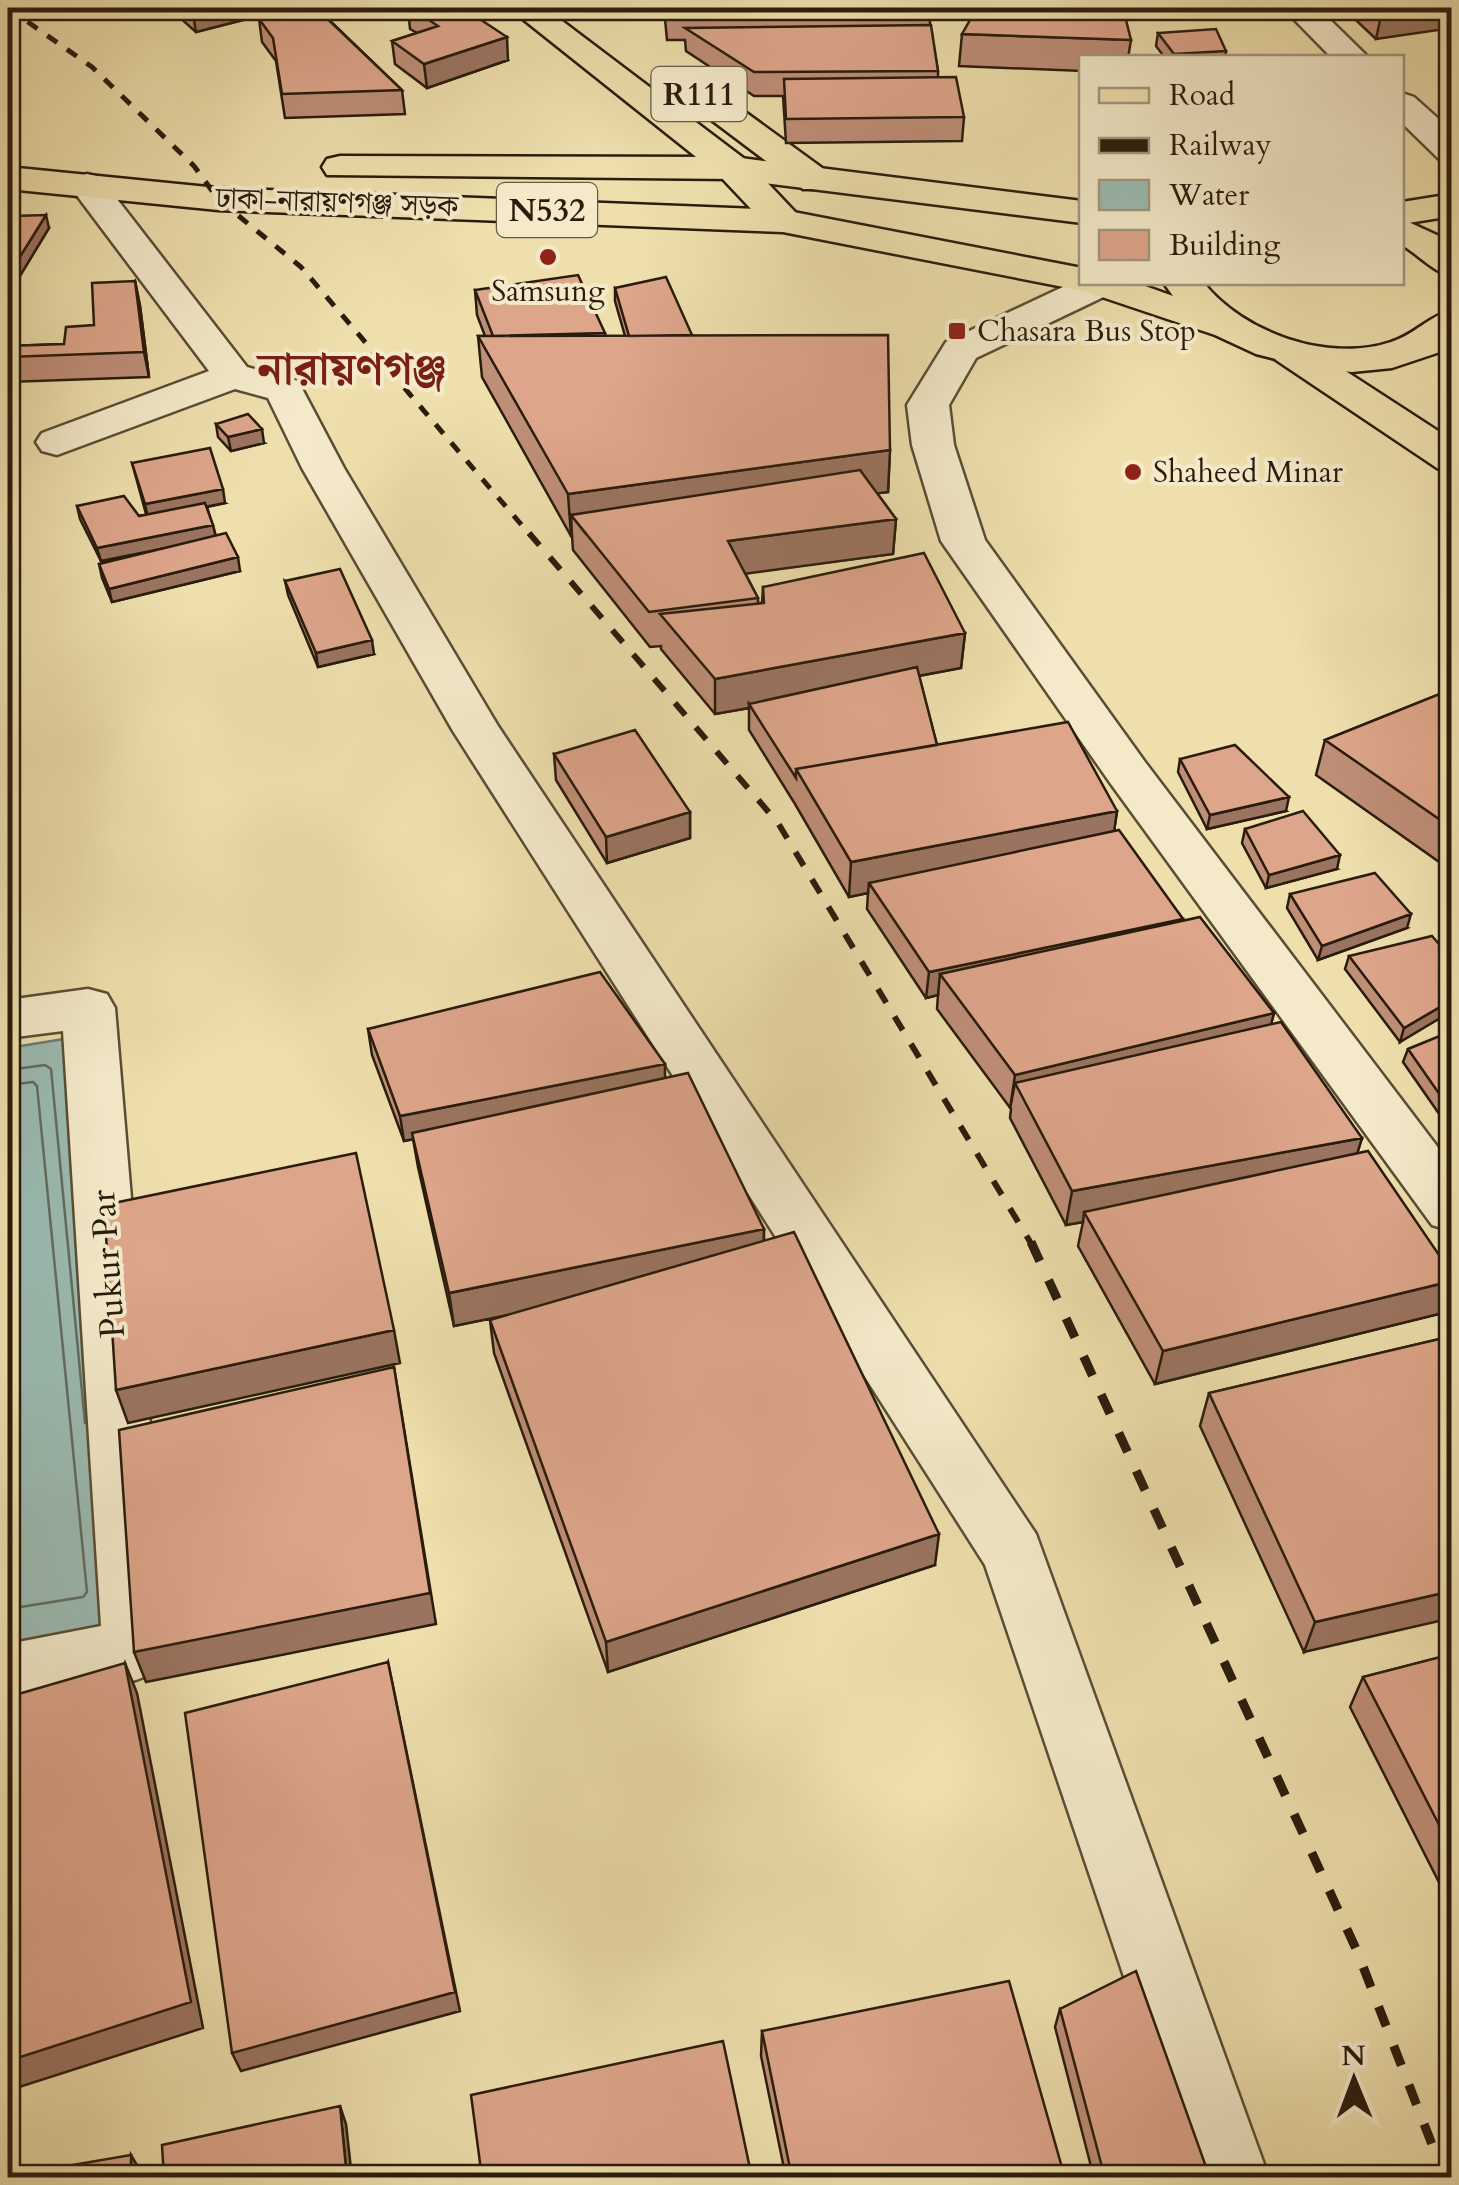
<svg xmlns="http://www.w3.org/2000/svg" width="1459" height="2185" font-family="Cardo,'Noto Serif Bengali',serif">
	<rect width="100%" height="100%" fill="#eedfad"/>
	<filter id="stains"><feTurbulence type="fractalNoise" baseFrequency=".002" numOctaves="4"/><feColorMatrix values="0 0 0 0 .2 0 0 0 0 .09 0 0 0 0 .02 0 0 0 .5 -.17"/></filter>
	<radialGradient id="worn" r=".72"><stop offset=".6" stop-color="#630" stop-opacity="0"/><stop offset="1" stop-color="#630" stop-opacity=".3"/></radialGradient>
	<path fill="#9bbbb2" stroke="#6d7b70" stroke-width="2.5" d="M70,1038L128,1627L8,1647V1048Z"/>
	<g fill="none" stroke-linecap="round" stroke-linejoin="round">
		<path stroke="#626c5f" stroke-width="2.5" d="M8,1070L45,1065L51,1069L85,1423
			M8,1085L33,1082L37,1086L87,1592L83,1597L8,1609"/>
		<defs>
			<path id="minor" d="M1283,8H1318L1369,58H1332Z
				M1402,93L1414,97L1452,131V162L1439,159L1402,123Z
				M87,174L100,177L247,367L298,381L344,468L498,726L1036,1534L1269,2178H1192L985,1565L453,731L302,468L268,398L235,389L57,455L42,451L36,442L42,433L209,371L69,185L74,177Z
				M1082,278V282L1119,284L1114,292L976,358L949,405L954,445L985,540L1145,762L1452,1166V1231L1432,1225L1111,784L941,541L912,445L907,405L946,342Z
				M88,989L107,994L115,1008L169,1650L159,1671L136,1680L8,1705V1644L101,1626L63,1031L8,1038V1000Z"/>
			<path id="major" d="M509,8H545L746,160L796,213L802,221L796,229H770L720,176Z
				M681,71L693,74L829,173L834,181L829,189H803L669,88L664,81L669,74Z
				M1452,194V216L1402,224V202Z
				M1290,340L1304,344L1452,440V472L1437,468L1276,360L1270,352L1276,344Z"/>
			<path id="highway" d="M340,156L733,157L1082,201V223L733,179L327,175L322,167L327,159Z
				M8,167L218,188L783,210L1082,268V282H1134L1173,296L1163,282H1203C1243,333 1328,363 1391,342C1414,335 1429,316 1452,310V342L1440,352L1392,368L1352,372L1311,368L1256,354L1215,335L1084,291L783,232L218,210L8,189Z
				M1402,219L1452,242V276C1433,272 1419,255 1402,245Z"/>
		</defs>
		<use href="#minor" stroke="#5a4d34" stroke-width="5"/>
		<use href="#major" stroke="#291c0c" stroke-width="5"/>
		<use href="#highway" stroke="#291c0c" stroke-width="5"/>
		<use href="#minor" fill="#f4eaca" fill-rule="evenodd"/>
		<use href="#major" fill="#eedfad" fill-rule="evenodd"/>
		<use href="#highway" fill="#eedfad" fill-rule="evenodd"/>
		<path stroke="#291c0c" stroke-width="5" stroke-dasharray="12 12" stroke-linecap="butt" d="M8,8L92,67L194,166L218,199L301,267L531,536"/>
		<path stroke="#291c0c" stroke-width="6" stroke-dasharray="16 16" stroke-linecap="butt" d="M529,533L778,823L1032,1245"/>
		<path stroke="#291c0c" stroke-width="9" stroke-dasharray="21 21" stroke-linecap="butt" d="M1031,1242L1357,1951L1445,2178"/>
	</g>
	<path fill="#be8e77" stroke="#291c0c" stroke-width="2.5" d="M169,8H277L278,11L196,32Z
		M289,8H343L322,13L402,90L405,114L285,118L276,61L262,42L259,19L294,12Z
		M408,8H463L508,60L427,88L395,64L392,41L417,33L410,29Z
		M664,8H930V25L938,71V77L964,117L962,141L786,143L783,96H754L686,51L685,40H667Z
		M1343,8H1452L1376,39Z
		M1158,33L1226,51L1225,58H1165L1156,46Z
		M962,34L1131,40L1128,58H1082V71L959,66Z
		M8,221L49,228L15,284H8Z
		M135,281L140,306L149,377L8,382V346L64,344L94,325Z
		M615,288L692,335L890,450L888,492L877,493L896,519L893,554L745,573L758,598V603H762L763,587L965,633L961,668L919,676L937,745L1117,811L1114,831L1183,919L1274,1013L1271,1024L1362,1138L1357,1154L1443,1313L1155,1384L1078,1246L1083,1222L1066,1225L1010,1118L1011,1109L937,1009L938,995L926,998L867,909L868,893L849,897L795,804L749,730V708L715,714L661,649V646L650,647L573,550L572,536H571L482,377L478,336H485L477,315L475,290L605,333V336H625L615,301Z
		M216,424L264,443L231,451L218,437Z
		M132,463L225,503L207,507L216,536L240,571L112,602L102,578L99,564L160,549L101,561L80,519L77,506L139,516L146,514Z
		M285,581L374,654L318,667L288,595Z
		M1452,689V871L1316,775L1325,740Z
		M554,754L690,812V838L607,863L556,780Z
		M1180,759L1286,811L1207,829L1178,772Z
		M1245,829L1337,869L1266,888L1242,843Z
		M1290,894L1407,928L1318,960L1287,908Z
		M1349,956L1452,959L1400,1042L1345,969Z
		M368,1029L665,1078L764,1229V1241L935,1565L608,1672L494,1353L490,1320L502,1316L454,1326L418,1167L413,1139L404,1141L372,1055Z
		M1452,1031V1115L1442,1118L1403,1062L1408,1049Z
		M1452,1336L1304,1652L1200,1426L1209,1393Z
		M1452,1654V1908L1350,1707L1363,1677Z
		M1060,2009L1210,2178H1094L1055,2027Z
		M762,2031L1065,2178H786L761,2056Z"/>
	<path fill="#9b7461" stroke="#291c0c" stroke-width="2.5" d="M198,8H277L278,11L196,32L192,9Z
		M300,8H343L301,18Z
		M1439,8H1452V28L1376,39L1381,16Z
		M507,37L508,60L427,88L424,64Z
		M46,215L49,228L15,284L11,271Z
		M135,281L140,306L149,377L144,352Z
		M262,429L264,443L231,451L228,437Z
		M890,450L888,492L586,534L571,515L572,536H571L568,494Z
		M223,489L225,503L148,518L145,504Z
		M896,519L893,554L728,576V541Z
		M213,525L216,538L101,561L97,548Z
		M238,557L240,571L112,602L109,589Z
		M965,633L961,668L751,707L749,704V708L715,714V679Z
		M372,640L374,654L318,667L316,653Z
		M1289,797L1286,811L1207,829L1210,815Z
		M1117,811L1112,846L869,883L868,893L849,897L851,862Z
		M690,812V838L607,863L606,837Z
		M1340,855L1337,869L1266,888L1269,875Z
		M1411,914L1407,928L1318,960L1322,946Z
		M1183,919L1178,945L940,974L938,995L926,998L929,972Z
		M1452,1000V1011L1400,1042L1404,1028Z
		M1274,1013L1265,1048L1015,1083L1010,1109L1015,1075Z
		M665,1064V1090L404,1141L400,1116Z
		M1452,1103V1115L1442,1118L1447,1105Z
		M1362,1138L1351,1173L1084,1212L1083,1222L1066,1225L1072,1191Z
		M764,1229L763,1263L454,1326L449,1293Z
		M1452,1281V1290L1443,1313L1155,1384L1163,1351Z
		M394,1330L400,1363L128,1423L116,1390Z
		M394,1367L436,1624L146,1682L134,1652Z
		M939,1534L935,1565L608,1672L606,1642Z
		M1452,1591V1618L1304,1652L1315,1622Z
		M388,1662L460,2011L241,2071L232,2053Z
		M125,1663L137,1693L203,2028L10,2090L8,2086V2061Z
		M340,2106L346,2124L352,2178H347Z
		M131,2155L141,2172V2178H131Z"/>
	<path fill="#dda58a" stroke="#291c0c" stroke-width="2.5" d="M316,8L402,90L282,94L273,38L259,19Z
		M411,8H463L507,37L424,64L392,41L438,26Z
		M666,8H930L931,15L667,17Z
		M977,8H1123L1131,40L962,34Z
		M1372,8H1439L1381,16Z
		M931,25L938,71L754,72L685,28Z
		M1216,29L1226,51L1174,54L1158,33Z
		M956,77L964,117L786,119L784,79Z
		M46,215L11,271H8V221L12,216Z
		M578,275L605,333L493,336L475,290Z
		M666,277L692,335L629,336L615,288Z
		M135,281L144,352L8,357V346L64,344L66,327L94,325L92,283Z
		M888,335L890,450L568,494L478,336Z
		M248,414L262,429L228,437L216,424Z
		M210,448L223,489L145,504L132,463Z
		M860,470L896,519L728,541L758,598L649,612L571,515Z
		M124,496L139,516L205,503L213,525L97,548L77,506Z
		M226,533L238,557L109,589L99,564Z
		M924,553L965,633L715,679L660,614L764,603L763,587Z
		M340,569L372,640L316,653L285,581Z
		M917,667L937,745L796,769V778L749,704Z
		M1452,689V828L1325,740Z
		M1068,722L1117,811L851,862L796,769Z
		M635,730L690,812L606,837L554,754Z
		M1235,745L1289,797L1210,815L1180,759Z
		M1303,811L1340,855L1269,875L1245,829Z
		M1119,830L1183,919L929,972L869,883Z
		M1375,873L1411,914L1322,946L1290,894Z
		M1200,917L1274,1013L1015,1075L940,974Z
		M1432,936L1452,959V1000L1404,1028L1349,956Z
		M600,972L665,1064L400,1116L368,1029Z
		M1281,1022L1362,1138L1072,1191L1015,1083Z
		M1452,1031V1103L1447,1105L1408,1049Z
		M688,1073L764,1229L449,1293L412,1133Z
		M1368,1151L1452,1274V1281L1163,1351L1084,1212Z
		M356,1153L394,1330L116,1390L104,1205Z
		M794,1232L939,1534L606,1642L490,1320Z
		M1452,1336V1591L1315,1622L1209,1393Z
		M394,1367L430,1593L134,1652L119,1430Z
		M1452,1654V1850L1363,1677Z
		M388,1662L455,1992L232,2053L185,1713Z
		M125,1663L191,2002L8,2061V1697Z
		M1136,1971L1210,2178H1105L1060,2009Z
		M1009,1981L1065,2178H792L762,2031Z
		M723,2041L752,2178H482L471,2095Z
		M340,2106L347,2178H164L162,2145Z
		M131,2155V2178H8V2176Z"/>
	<g fill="#8f2418" stroke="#f4eaca" stroke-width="4">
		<circle cx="548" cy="257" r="10"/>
		<rect x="947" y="321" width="20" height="20" rx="5"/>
		<circle cx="1133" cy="472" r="10"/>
	</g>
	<g text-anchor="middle" stroke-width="8" stroke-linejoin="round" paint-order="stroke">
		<g font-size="30" fill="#291c0c" stroke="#f4eaca">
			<text transform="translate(337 202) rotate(2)" y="10">ঢাকা-নারায়ণগঞ্জ সড়ক</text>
		</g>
		<g font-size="30" fill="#291c0c" stroke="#f4eaca" text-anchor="start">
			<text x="548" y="301" text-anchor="middle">Samsung</text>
			<text x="977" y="341">Chasara Bus Stop</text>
			<text x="1153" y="482">Shaheed Minar</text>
		</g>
		<g fill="#f4eaca" stroke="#665a45" stroke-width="2.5">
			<rect x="651.5" y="67" width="95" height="54" rx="8"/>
			<rect x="497" y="183" width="100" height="54" rx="8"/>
		</g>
		<g font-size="32" font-weight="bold" fill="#291c0c">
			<text x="699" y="105">R111</text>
			<text x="547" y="221">N532</text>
		</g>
		<g font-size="35" fill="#291c0c" stroke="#f4eaca">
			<text transform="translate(107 1264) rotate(-94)" y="12">Pukur Par</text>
		</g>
		<g font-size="45" font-weight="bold" fill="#7a1f14" stroke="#f4eaca">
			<text x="352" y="384">নারায়ণগঞ্জ</text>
		</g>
	</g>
	<rect width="1459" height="2185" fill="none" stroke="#eedfad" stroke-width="40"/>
	<rect x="10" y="10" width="1439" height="2165" fill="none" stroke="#291c0c" stroke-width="5"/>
	<rect x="20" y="20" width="1419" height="2145" fill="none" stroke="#291c0c" stroke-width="2.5"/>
	<rect x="1079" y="55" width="325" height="230" fill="#f4eaca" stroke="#a3987e" stroke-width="2.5"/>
	<rect x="1099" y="88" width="50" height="15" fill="#eedfad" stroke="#a3987e" stroke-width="2.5"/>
	<text x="1169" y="105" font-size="30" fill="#291c0c">Road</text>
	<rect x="1099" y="138" width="50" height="15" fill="#291c0c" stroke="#a3987e" stroke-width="2.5"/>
	<text x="1169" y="155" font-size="30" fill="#291c0c">Railway</text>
	<rect x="1099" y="180" width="50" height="30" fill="#9bbbb2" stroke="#a3987e" stroke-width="2.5"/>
	<text x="1169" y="205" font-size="30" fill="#291c0c">Water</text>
	<rect x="1099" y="230" width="50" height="30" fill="#dda58a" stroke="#a3987e" stroke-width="2.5"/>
	<text x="1169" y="255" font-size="30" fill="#291c0c">Building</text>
	<g transform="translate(1354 2080) rotate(359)" stroke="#f4eaca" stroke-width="8" paint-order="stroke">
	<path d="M0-8L18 38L0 25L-18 38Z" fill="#291c0c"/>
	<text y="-15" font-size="28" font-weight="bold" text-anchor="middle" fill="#291c0c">N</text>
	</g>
	<rect width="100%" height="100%" filter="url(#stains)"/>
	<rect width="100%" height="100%" fill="url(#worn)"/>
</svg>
